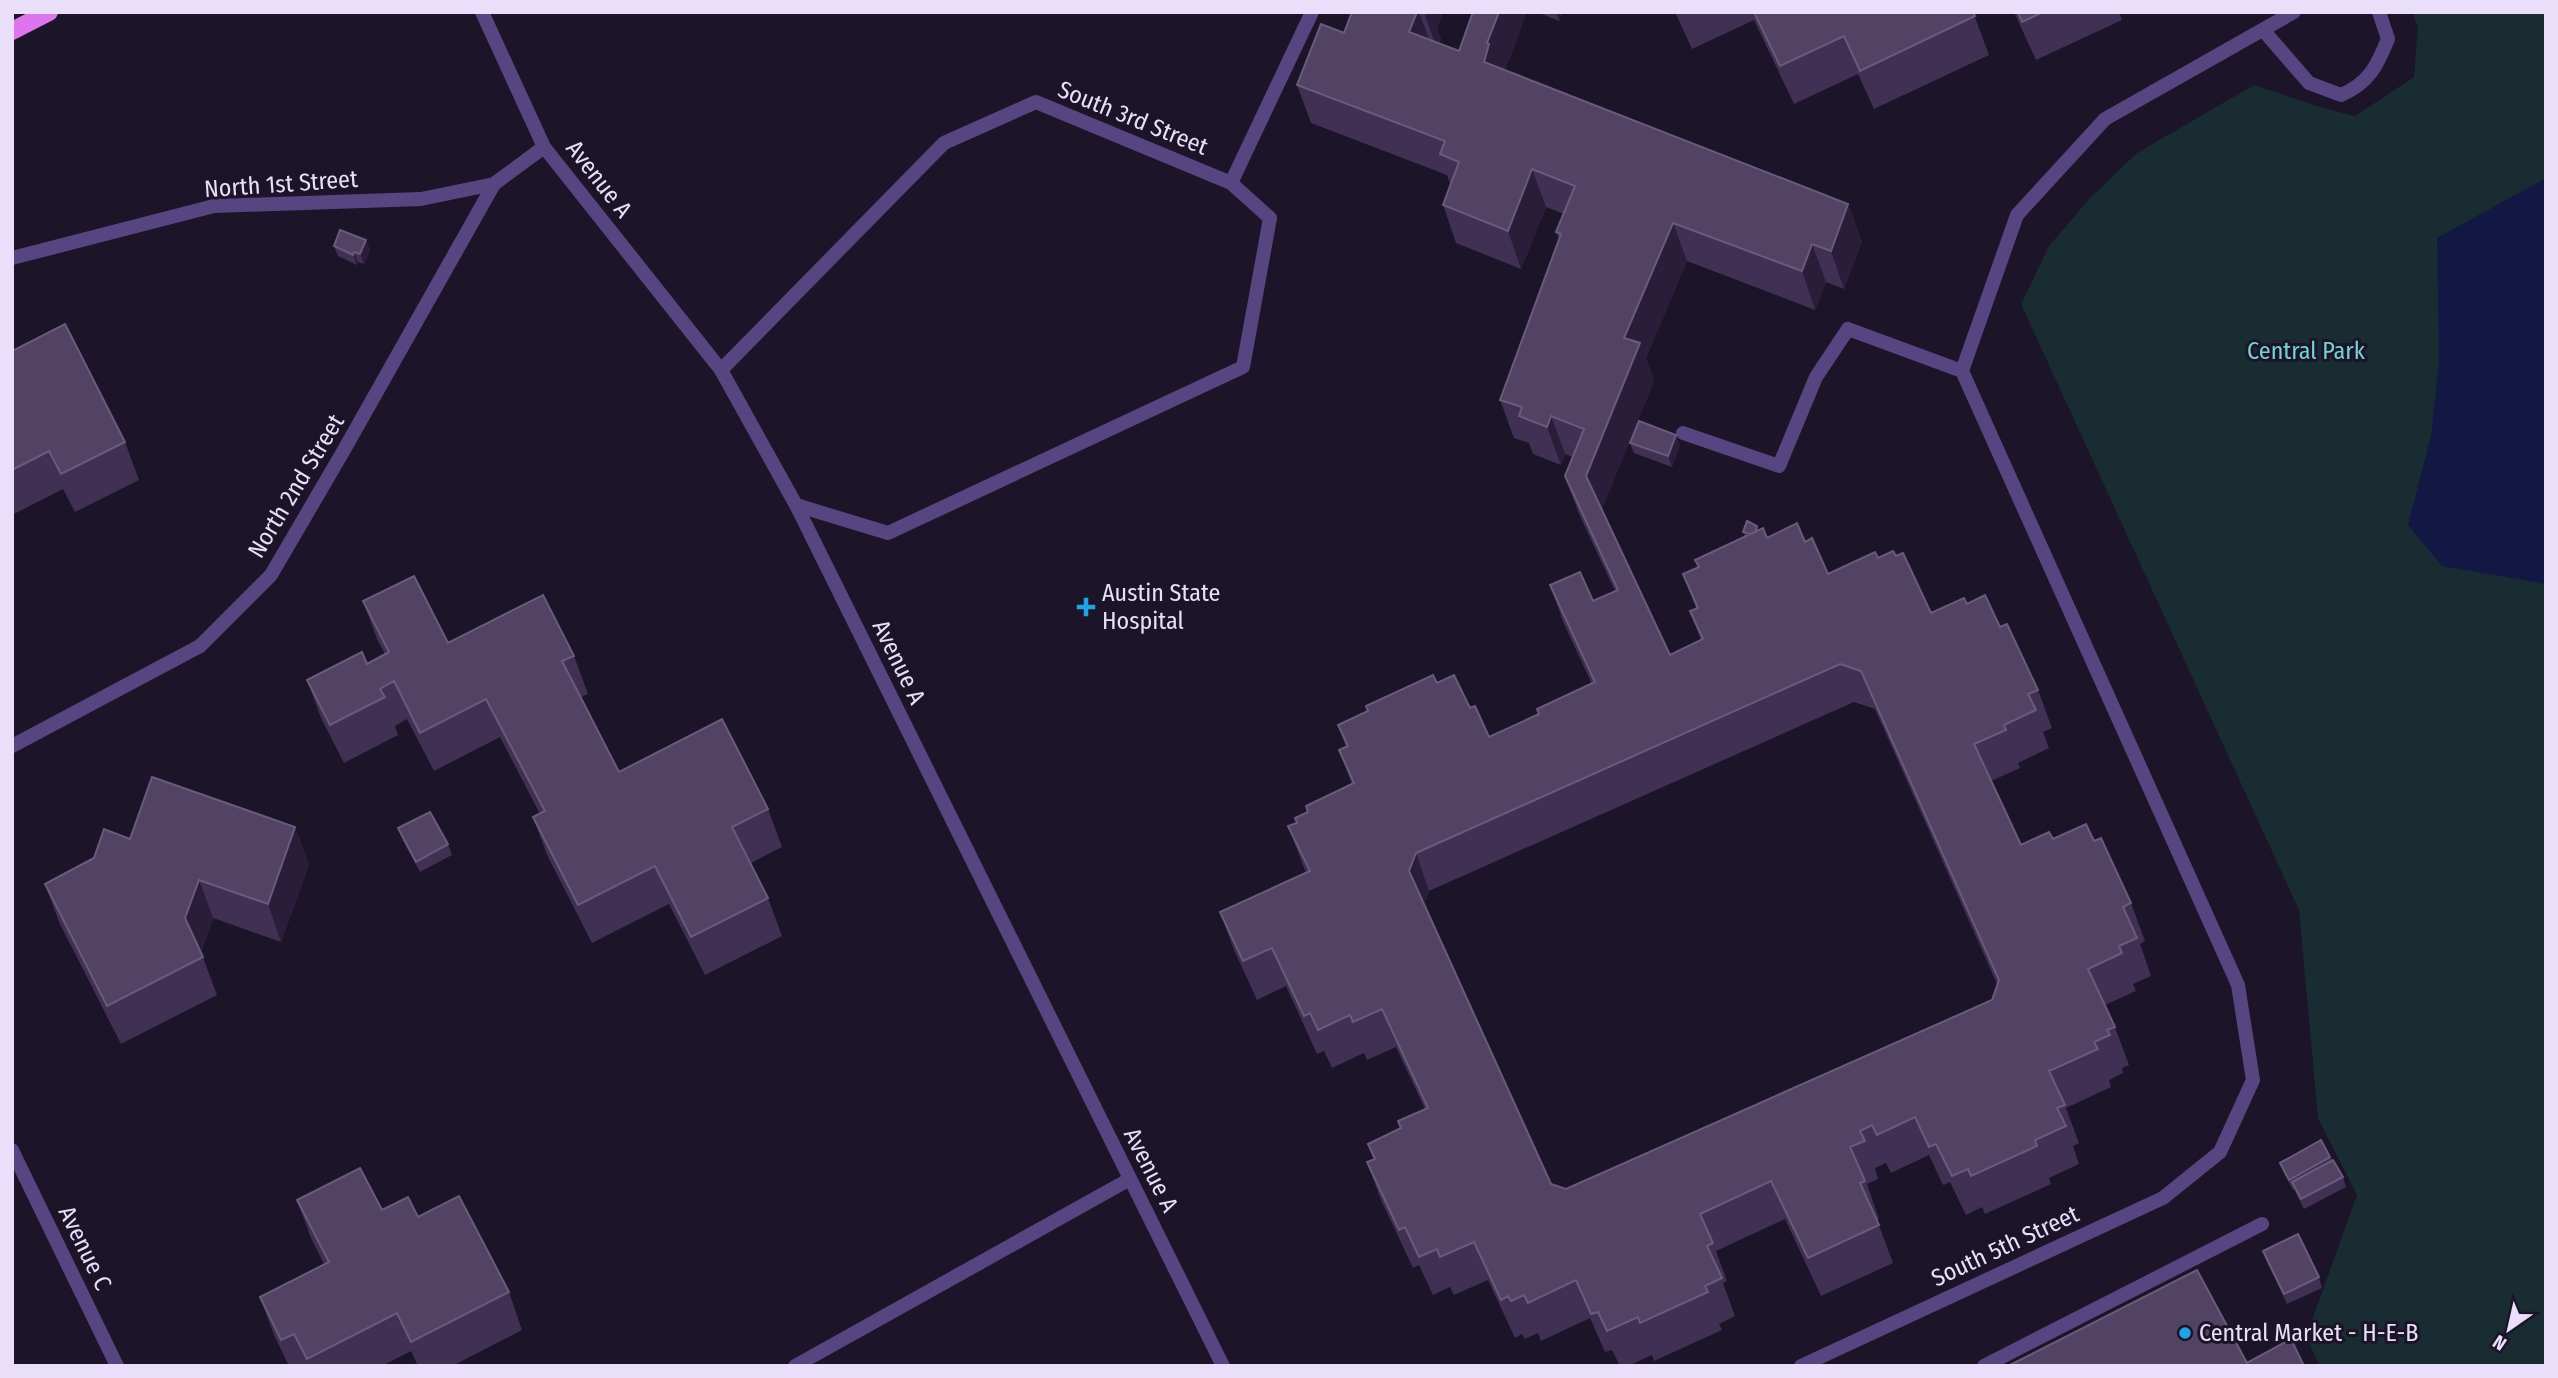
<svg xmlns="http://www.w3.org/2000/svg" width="2558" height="1378" font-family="'Fira Sans Condensed',sans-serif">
	<rect width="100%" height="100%" fill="#1c1428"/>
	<path fill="#182c31" d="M2412,12H2546V1366H2320L2306,1337L2357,1195L2318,1118L2299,910L2021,304L2049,246L2091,197L2137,153L2254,85L2323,108L2355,116L2414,77L2418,27Z"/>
	<path fill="#121843" d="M2546,178V584L2442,566L2408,525L2431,436L2439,361L2437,238Z"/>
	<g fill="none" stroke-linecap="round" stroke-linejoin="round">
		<path stroke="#564581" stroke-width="14" d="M482,12L544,147L721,370L796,505L1223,1366
			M2263,30L2309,83L2341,95C2369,83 2377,66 2388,39L2379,12
			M12,258L214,206L421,199L494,184L544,147
			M721,370L944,143L1036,102L1231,183L1312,12
			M1683,433L1779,466L1816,377L1848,329L1962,371
			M796,505L888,533L1243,367L1270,218L1231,183
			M12,746L200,646L271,575L344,450L494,184
			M12,1150L117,1366
			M795,1366L1130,1179
			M1801,1366L2163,1198L2220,1152L2253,1080L2238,985L1962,371L2017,215L2105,119L2294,12
			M1984,1366L2262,1224"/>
		<path stroke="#dd75ec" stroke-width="18" d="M12,31L49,12"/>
	</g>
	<path fill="#403053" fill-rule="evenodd" d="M1352,12H1443L1437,28L1441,39L1439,44L1459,51L1473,12H1527L1505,70L1848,204L1862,242L1844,289L1826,282L1815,310L1687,261L1646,358L1654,381L1602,509L1670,655L1701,640L1690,611L1696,608L1683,574L1698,567L1695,560L1745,537L1743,532L1757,526L1759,530L1767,538L1805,542L1828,574L1878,558L1931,613L1967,604L2000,627L2038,690L2052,728L2043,732L2049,748L2018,763L2020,768L1991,781L2021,845L2053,839L2094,841L2131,903L2145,941L2140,944L2151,976L2133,984L2136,991L2105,1005L2115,1027L2129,1065L2122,1068L2123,1073L2109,1080L2111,1087L2066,1108L2079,1143L2073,1146L2079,1164L2049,1178L2051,1184L1985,1214L1982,1207L1966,1215L1950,1182L1943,1185L1929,1155L1891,1173L1886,1163L1875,1168L1878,1179L1867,1184L1879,1219L1877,1220L1893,1263L1821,1296L1785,1219L1716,1251L1727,1281L1723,1283L1735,1316L1719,1324L1722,1330L1654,1361L1652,1355L1628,1366H1620L1612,1350L1605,1352L1590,1318L1541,1341L1538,1333L1525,1339L1522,1334L1515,1338L1488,1280L1454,1295L1450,1287L1433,1295L1419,1265L1413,1268L1381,1200L1367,1162L1374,1160L1368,1144L1401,1129L1425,1109L1396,1047L1367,1060L1364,1053L1332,1068L1324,1051L1317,1054L1286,986L1257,1000L1234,950L1220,912L1306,873L1288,826L1296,823L1308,812L1352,784L1339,750L1346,747L1338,725L1437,683L1470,708L1489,737L1538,714L1592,684L1564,624L1550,585L1593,601L1615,591L1579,514L1565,476L1573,457L1565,454L1561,465L1533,454L1529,443L1514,438L1500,400L1559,239L1556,232L1564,214L1546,207L1521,269L1456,243L1443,205L1450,184L1447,175L1311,123L1297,85L1344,33ZM1854,702L1875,709L1997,984L1992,1000L1566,1189L1551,1184L1424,905L1429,891Z
		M1537,12H1563L1559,21Z
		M1675,12H1973L1989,55L1874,109L1858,74L1794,104L1754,20L1692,49Z
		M2014,12H2119L2122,20L2036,60Z
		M366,240L370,250L364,264L358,262L357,265L338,256L334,246Z
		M12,351L125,442L139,480L75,512L63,489L12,515Z
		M1630,443L1680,445L1672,467L1634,453Z
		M363,601L448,643L574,656L588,694L581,697L619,772L768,809L782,847L751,863L768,898L782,936L705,975L669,904L592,943L547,855L533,817L540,814L500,737L434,771L407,719L395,726L398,735L344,763L321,718L307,680L367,664L385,654L377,639Z
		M295,827L309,865L281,942L213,918L201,952L217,995L121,1044L59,922L45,884L130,839Z
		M398,828L448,844L452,855L420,872L402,839Z
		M2330,1157L2343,1177L2346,1187L2304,1209L2294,1189L2293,1190L2284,1173L2280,1163Z
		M297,1200L382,1210L418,1217L509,1292L522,1330L452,1366H418L411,1351L382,1366H289L274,1335L260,1297L324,1264L311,1238Z
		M2263,1251L2319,1277L2322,1288L2287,1304L2267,1262Z"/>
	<path fill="#2a1d3a" d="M1417,12H1419L1432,47L1409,32Z
		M1424,12H1443L1437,28L1441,39L1437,49Z
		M1499,12H1527L1502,78L1484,62L1487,43Z
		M1556,12H1563L1559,21Z
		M1532,169L1546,207L1521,269L1508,231Z
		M1848,204L1862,242L1844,289L1831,251Z
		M1673,223L1687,261L1646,358L1654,381L1600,514L1586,476L1624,338Z
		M366,240L370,250L364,264L360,254Z
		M1812,244L1826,282L1815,310L1802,271Z
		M354,252L358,262L357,265L353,255Z
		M1551,416L1565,454L1561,465L1547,427Z
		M1676,435L1680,445L1672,467L1668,456Z
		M295,827L309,865L281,942L268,904Z
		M1416,853L1429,891L1423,909L1409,871Z
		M199,880L213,918L199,956L185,918Z"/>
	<path fill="#524365" stroke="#6a5b7c" stroke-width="2" fill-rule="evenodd" d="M1352,12H1417L1409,32L1459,51L1473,12H1499L1487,43L1489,44L1484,62L1848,204L1831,251L1812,244L1802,271L1673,223L1624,338L1640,343L1586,476L1670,655L1703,639L1690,611L1698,608L1683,574L1699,567L1695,560L1763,528L1767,538L1797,523L1805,542L1812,538L1828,574L1875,552L1878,558L1893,551L1896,556L1903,553L1931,613L1964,598L1967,604L1985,595L2000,627L2007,624L2038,690L2028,694L2036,710L2004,725L2006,730L1974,744L2021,845L2049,832L2053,839L2086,824L2094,841L2101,838L2131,903L2123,907L2137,938L2119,946L2122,953L2088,969L2115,1027L2107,1030L2110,1035L2094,1042L2098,1049L2049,1071L2065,1105L2057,1108L2066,1126L2035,1140L2037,1146L1971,1176L1968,1169L1952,1176L1936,1144L1929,1147L1915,1117L1877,1135L1872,1125L1860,1131L1865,1141L1850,1147L1865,1181L1860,1183L1879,1225L1808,1258L1771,1181L1700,1214L1713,1243L1707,1246L1722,1278L1705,1286L1708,1292L1640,1323L1638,1317L1607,1331L1598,1312L1591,1314L1576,1280L1528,1303L1524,1295L1511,1301L1508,1296L1501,1300L1474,1242L1440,1257L1437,1249L1419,1257L1405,1227L1399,1230L1367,1162L1375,1159L1368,1144L1401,1128L1398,1121L1428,1108L1382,1009L1353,1022L1350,1015L1318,1030L1310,1013L1304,1016L1272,948L1243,961L1220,912L1310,871L1288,826L1297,823L1295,818L1308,812L1306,806L1354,783L1339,750L1348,746L1338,725L1368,711L1366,706L1433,675L1437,683L1454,675L1470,708L1475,706L1489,737L1539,714L1537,709L1595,682L1550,585L1580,572L1593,601L1618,590L1565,476L1584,429L1551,416L1547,427L1519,416L1522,407L1500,400L1561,234L1556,232L1575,186L1532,169L1508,231L1443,205L1459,162L1440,154L1445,141L1297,85L1321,24L1344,33ZM1840,664L1861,671L1999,980L1992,1000L1566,1189L1551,1184L1409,871L1416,853Z
		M1754,12H1973L1975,16L1860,71L1844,36L1780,66Z
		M2018,12H2043L2022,22Z
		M340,230L366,240L360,254L354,252L353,255L334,246Z
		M65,324L125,442L61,474L49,451L12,470V351Z
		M1639,421L1676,435L1668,456L1630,443Z
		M1747,521L1757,526L1755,532L1750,534L1743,532Z
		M414,576L448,643L543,595L574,656L562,661L619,772L722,719L768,809L732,827L768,898L691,937L655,866L578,905L533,817L545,811L486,699L420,733L394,681L380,689L385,697L330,725L307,680L362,652L367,664L389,652L363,601Z
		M152,777L295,827L268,904L199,880L185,918L203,957L107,1006L45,884L94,858L104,829L130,839Z
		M430,812L448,844L416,862L398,828Z
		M2321,1140L2330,1157L2289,1180L2280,1163Z
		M2333,1160L2343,1177L2301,1199L2292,1182Z
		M360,1168L382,1210L408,1197L418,1217L459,1196L509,1292L411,1342L397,1313L307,1359L294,1334L281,1340L260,1297L329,1262L297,1200Z
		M2298,1234L2319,1277L2284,1294L2263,1251Z
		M2197,1270L2247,1363L2291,1339L2304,1366H2008Z"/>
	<g fill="#24a1e2" stroke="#1c1428" stroke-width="2.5">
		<path d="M1082.5 596.5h7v7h7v7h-7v7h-7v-7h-7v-7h7z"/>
		<circle cx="2185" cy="1333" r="7"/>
	</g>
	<g text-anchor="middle" stroke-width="6" stroke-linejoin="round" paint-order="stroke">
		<g font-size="24" fill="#e9dffb" stroke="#1c1428">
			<text transform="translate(1133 118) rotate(22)" y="8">South 3rd Street</text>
			<text transform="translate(599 179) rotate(52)" y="8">Avenue A</text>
			<text transform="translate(281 184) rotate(-4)" y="8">North 1st Street</text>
			<text transform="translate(296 486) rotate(-59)" y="8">North 2nd Street</text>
			<text transform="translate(899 662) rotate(64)" y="8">Avenue A</text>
			<text transform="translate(1151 1170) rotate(63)" y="8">Avenue A</text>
			<text transform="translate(2005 1246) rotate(-25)" y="8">South 5th Street</text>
			<text transform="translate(85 1248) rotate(64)" y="8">Avenue C</text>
		</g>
		<g font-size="24" fill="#74d2d2" stroke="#1c1428">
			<text x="2306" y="359">Central Park</text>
		</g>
		<g font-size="24" fill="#e9dffb" stroke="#1c1428" text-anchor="start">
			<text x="1102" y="601">Austin State<tspan x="1102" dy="28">Hospital</tspan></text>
			<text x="2199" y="1341">Central Market - H-E-B</text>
		</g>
	</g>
	<rect width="2558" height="1378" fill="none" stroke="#e9dffb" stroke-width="28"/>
	<g transform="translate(2509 1329) rotate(214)" stroke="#1c1428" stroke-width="5" paint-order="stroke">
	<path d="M0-5L12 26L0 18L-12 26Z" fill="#e9dffb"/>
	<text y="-10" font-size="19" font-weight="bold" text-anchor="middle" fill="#e9dffb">N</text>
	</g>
</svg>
